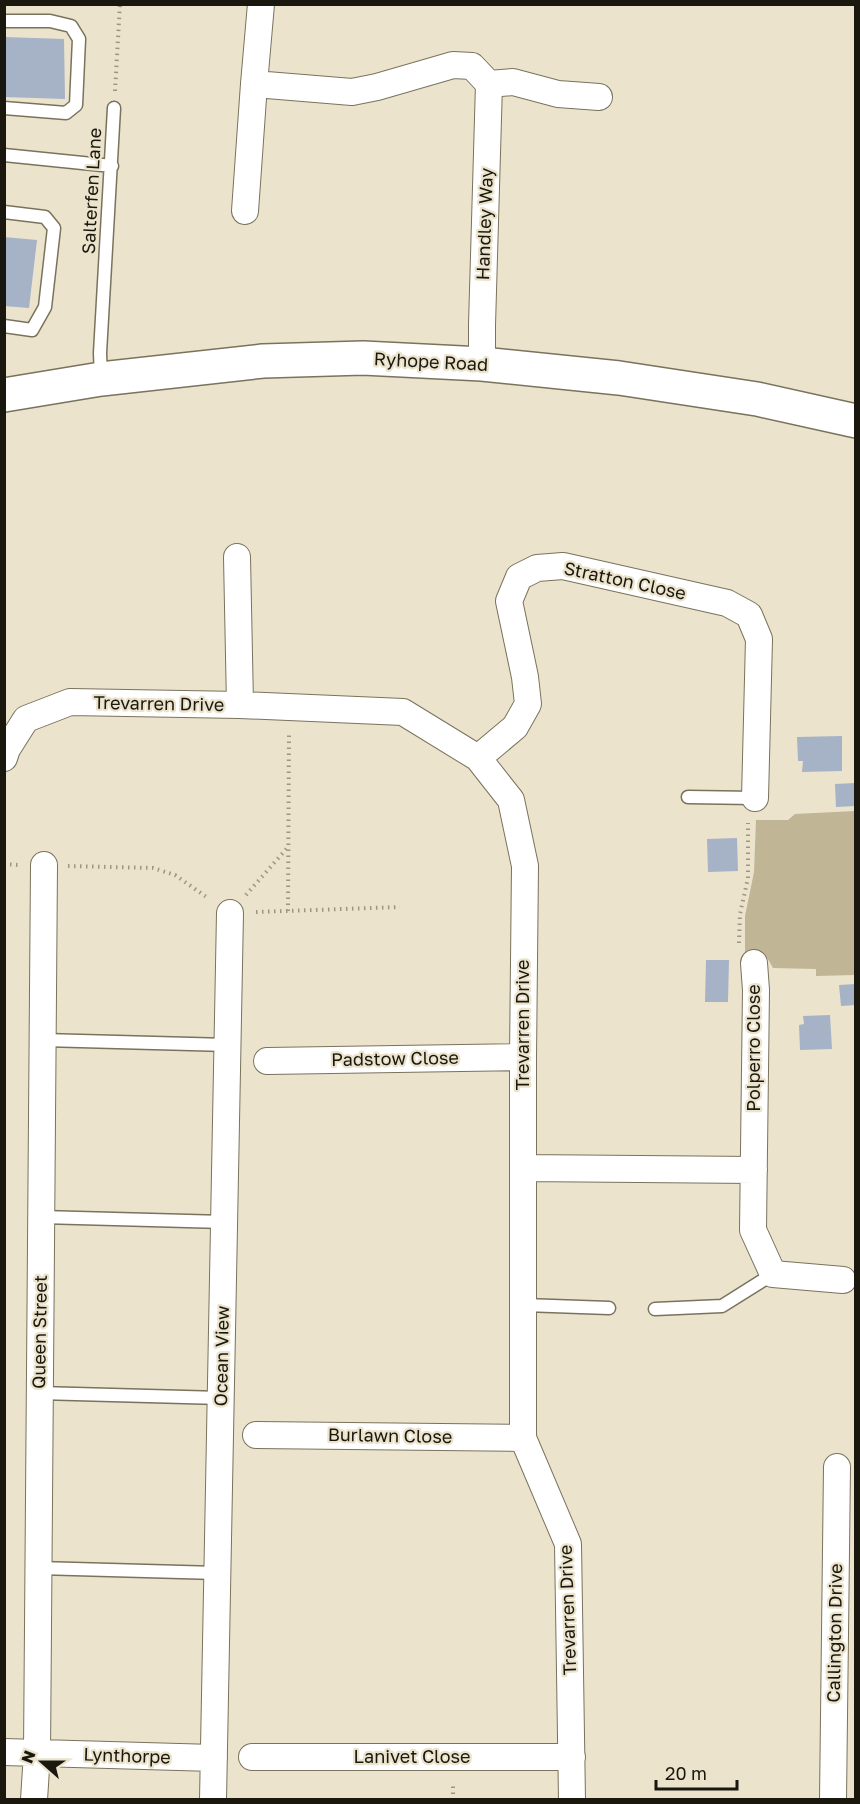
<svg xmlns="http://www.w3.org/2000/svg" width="860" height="1804" font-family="'Golos Text',sans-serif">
	<rect width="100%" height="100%" fill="#ebe3cc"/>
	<path fill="#c0b595" d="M855,811V975L816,976V969L773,968L765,954L745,953V916L754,872L756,820H788L795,814Z"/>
	<path fill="#a6b2c6" d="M4,37L64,39L65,99L4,97Z
		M4,237L37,240L29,308L4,306Z
		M842,736V771L802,772L803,761H798L797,737Z
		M856,783V806L836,807L835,784Z
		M737,838L738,871L708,872L707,839Z
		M706,960H729L728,1002H705Z
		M856,984V1005L841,1006L839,985Z
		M830,1015L832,1049L800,1050L799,1025L804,1024L803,1016Z"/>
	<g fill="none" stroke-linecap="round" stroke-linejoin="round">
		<defs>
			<path id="service" d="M4,21H50L71,26L79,39L76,105L66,113L4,108
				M4,155L112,166
				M4,212L45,217L54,228L45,307L32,330L4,326
				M101,377L100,353L114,108
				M688,797L755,798
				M43,1040L228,1045
				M41,1217L224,1222
				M524,1305L609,1308
				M655,1309L722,1306L773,1274
				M39,1393L221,1398
				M38,1568L217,1573"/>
			<path id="minor" d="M254,84L261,4
				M489,84L513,82L558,94L599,97
				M245,211L254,84L352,92L377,87L453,65L472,66L489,84L482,325V364
				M237,557L240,705
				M4,758L7,749L26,719L70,702L240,705L403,712L478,758L511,800L525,866L523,1057V1438L568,1544L572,1800
				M478,758L515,727L528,704L525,677L509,601L519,577L537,568L563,566L727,603L749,615L759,639L755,798
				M754,963L756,990L753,1230L773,1274L843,1280
				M267,1061L523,1057
				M523,1168L754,1170
				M256,1435L523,1438
				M4,1752L214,1758
				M252,1757H572
				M34,1800L37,1753L44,865
				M213,1800L230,913
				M833,1800L837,1467"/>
			<path id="secondary" d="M4,395L101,379L263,361L363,358L482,364L619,378L757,399L856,421"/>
		</defs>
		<use href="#service" stroke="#79725d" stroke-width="15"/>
		<use href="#minor" stroke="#79725d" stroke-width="28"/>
		<use href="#secondary" stroke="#79725d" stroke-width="36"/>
		<path stroke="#9c9685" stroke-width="4" stroke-dasharray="1.5 4.5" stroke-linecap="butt" d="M115,91L120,4
			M4,864L19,865
			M68,866L153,868L175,875L208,898
			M246,895L288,847
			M288,911L289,732
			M256,912L400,907
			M739,943L740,914L748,878V823
			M453,1800V1782"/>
		<use href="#service" stroke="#fff" stroke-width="12"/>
		<use href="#minor" stroke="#fff" stroke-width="26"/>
		<use href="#secondary" stroke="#fff" stroke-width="33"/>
	</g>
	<g text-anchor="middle" stroke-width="4.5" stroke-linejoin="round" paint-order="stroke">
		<g font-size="18" fill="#19170e" stroke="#ebe3cc">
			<text transform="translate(92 191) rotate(-87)" y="6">Salterfen Lane</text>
			<text transform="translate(485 224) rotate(-88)" y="6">Handley Way</text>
			<text transform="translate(431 362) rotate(3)" y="6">Ryhope Road</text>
			<text transform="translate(625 581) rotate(12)" y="6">Stratton Close</text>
			<text transform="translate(159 704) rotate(1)" y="6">Trevarren Drive</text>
			<text transform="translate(523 1025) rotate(-90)" y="6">Trevarren Drive</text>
			<text transform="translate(754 1048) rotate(-90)" y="6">Polperro Close</text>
			<text transform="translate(395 1059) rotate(-1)" y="6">Padstow Close</text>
			<text transform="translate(40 1332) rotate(-89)" y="6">Queen Street</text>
			<text transform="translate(222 1356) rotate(-89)" y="6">Ocean View</text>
			<text transform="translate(390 1436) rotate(1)" y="6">Burlawn Close</text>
			<text transform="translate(568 1610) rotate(-92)" y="6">Trevarren Drive</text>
			<text transform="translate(835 1633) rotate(-89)" y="6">Callington Drive</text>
			<text transform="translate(127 1756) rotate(2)" y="6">Lynthorpe</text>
			<text x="412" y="1763">Lanivet Close</text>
		</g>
	</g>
	<rect width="860" height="1804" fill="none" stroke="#19170e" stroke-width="12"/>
	<g transform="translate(42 1762) rotate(291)" stroke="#ebe3cc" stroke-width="4.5" paint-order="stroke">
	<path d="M0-4.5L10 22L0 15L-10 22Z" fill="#19170e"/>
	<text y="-9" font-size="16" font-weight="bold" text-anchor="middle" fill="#19170e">N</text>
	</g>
	<path d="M656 1780v9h81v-9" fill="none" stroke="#19170e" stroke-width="3"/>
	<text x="665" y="1780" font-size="18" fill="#19170e" stroke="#ebe3cc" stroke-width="4.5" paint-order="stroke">20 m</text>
</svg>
